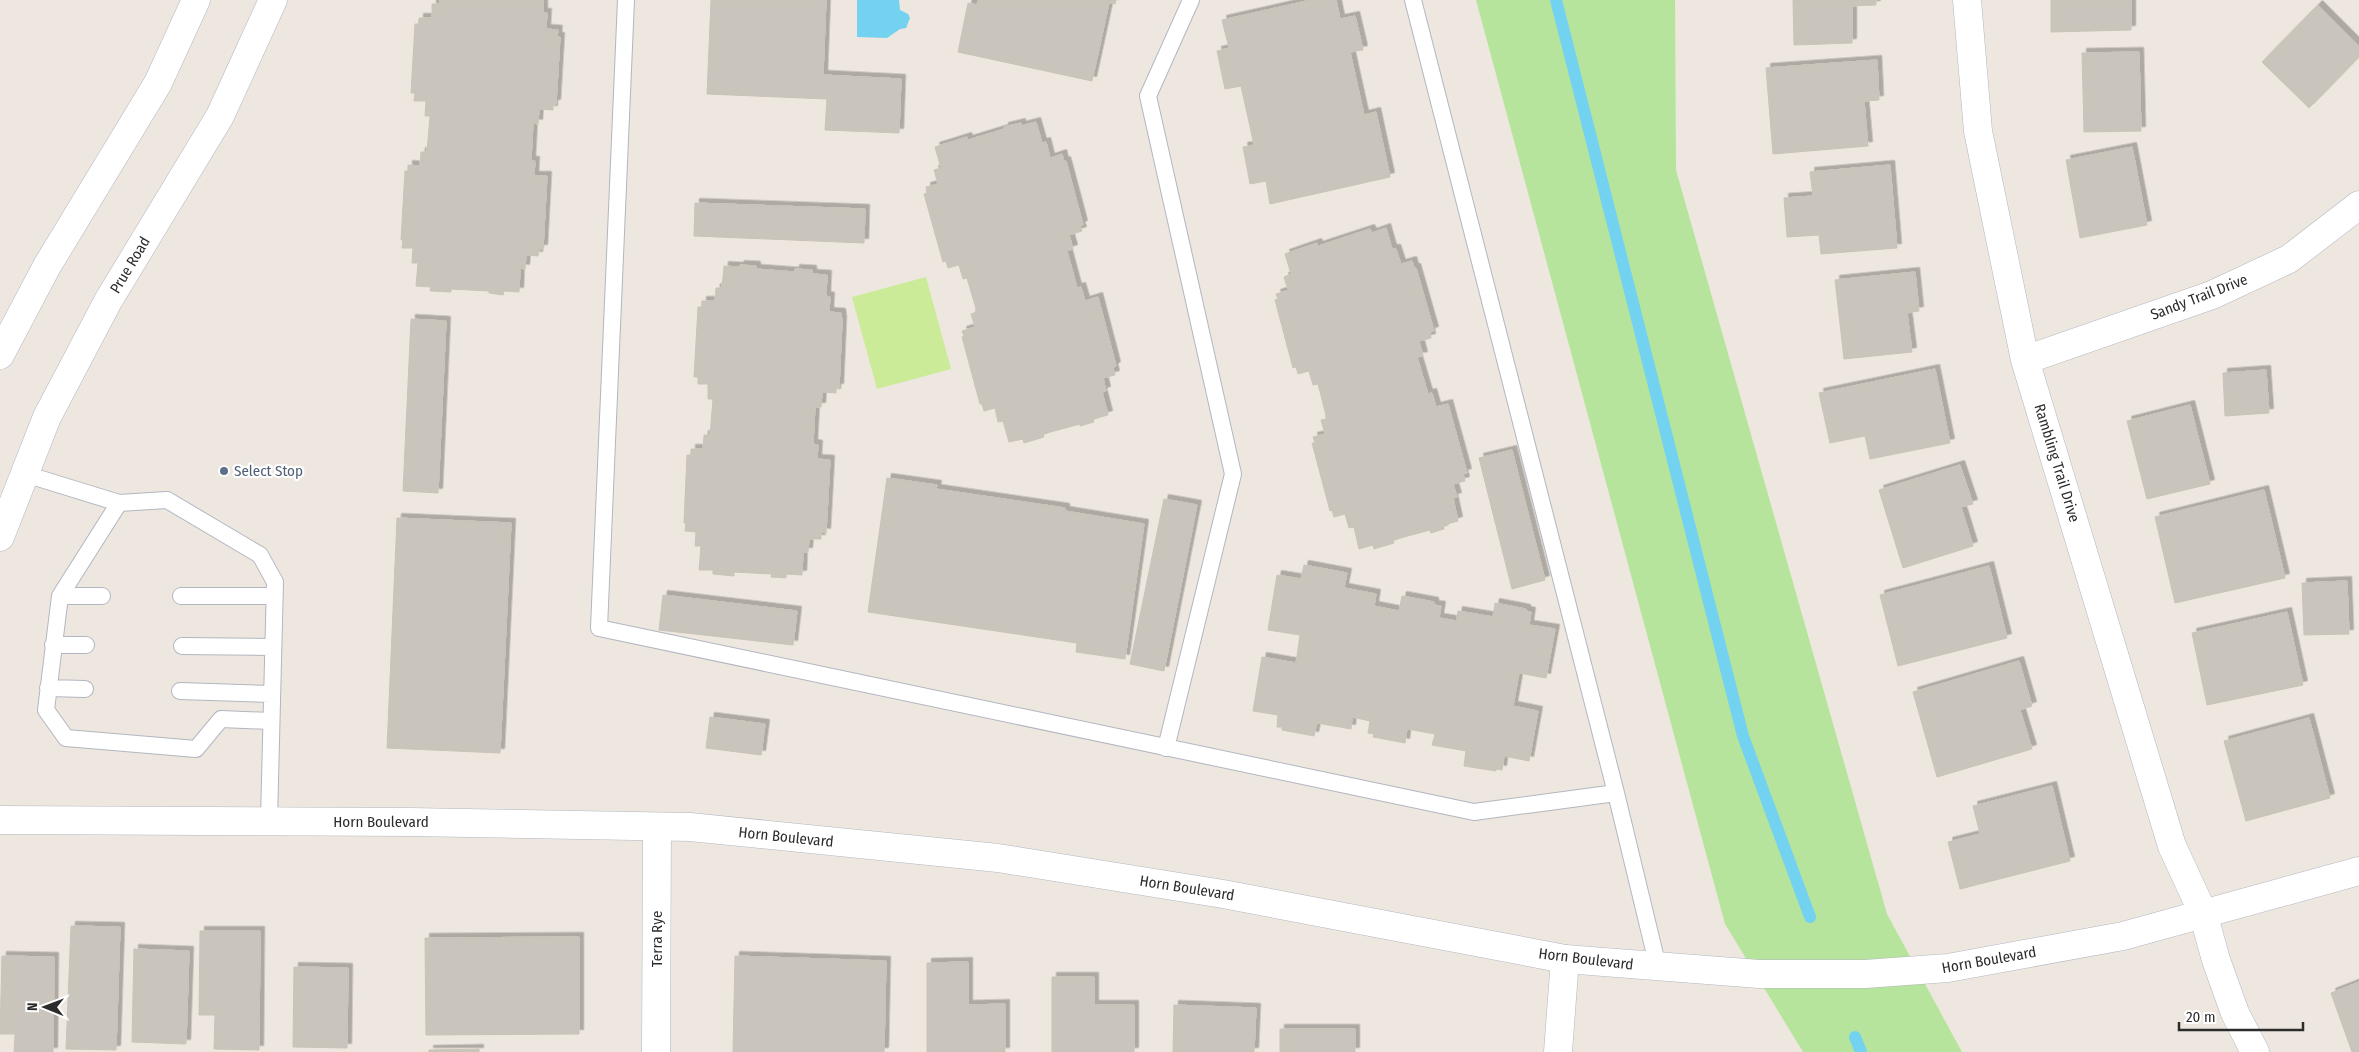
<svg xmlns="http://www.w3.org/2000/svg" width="2359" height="1052" font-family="'Fira Sans Condensed',sans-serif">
	<defs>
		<filter id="shadow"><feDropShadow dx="4.5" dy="-4.5" stdDeviation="0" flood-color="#0004"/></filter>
	</defs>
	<rect width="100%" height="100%" fill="#eee7df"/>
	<path fill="#b7e49c" d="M1476,0H1675L1676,170L1887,914L1962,1052H1803L1725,924Z"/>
	<path fill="#cbeb98" d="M926,277L951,369L877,389L852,297Z"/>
	<path fill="#73d2ef" d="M857,0H899L900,10L908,14L910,18L906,28L900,29L887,38L857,37Z"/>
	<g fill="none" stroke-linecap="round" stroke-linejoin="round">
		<path stroke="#73d2ef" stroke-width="12" d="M1556,0L1743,736L1810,917
			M1855,1037L1861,1052"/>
	</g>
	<path fill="#c9c5bd" stroke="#c9c3b8" filter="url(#shadow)" d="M440,0H543V13H547L546,29L558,30L557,37H560L556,104H553V110L539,109L538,124L533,123L531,161H535L534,176H547L543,249H539L538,256L526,255L525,269L520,268L519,292L504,291L503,295L489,293V291L451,289V292L430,291L431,287L416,286L418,263H412L413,248H402L403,240H401L405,171H408V165L420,166L421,152H427L430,116H425L426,101H414L415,93H411L415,24H419V18H432V4H440Z
		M711,0H826L823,75L901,79L899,133L825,130L827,99L707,94Z
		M978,0H1116L1115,4L1109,3L1092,81L958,52L968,3L977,5Z
		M1311,0H1336L1340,19L1355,16L1363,50L1350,52L1364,115L1376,112L1390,177L1270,204L1266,181L1250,184L1243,147L1254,145L1241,86L1225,89L1217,51L1229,48L1222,20Z
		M1793,0H1876V5L1852,6V43L1794,45Z
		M2051,0H2131V30L2051,32Z
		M2318,5L2359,46V57L2309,108L2262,62Z
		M2139,52L2141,131L2084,132L2082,53Z
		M1877,60L1879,100L1864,101L1868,146L1773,154L1766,68Z
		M1036,122L1042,143L1046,142L1050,158L1062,154L1064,162L1066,161L1083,225L1080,226L1082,231L1069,235L1073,249L1067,251L1077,288L1081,287L1085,301L1098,297L1116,366L1113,368L1115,375L1103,378L1106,391L1102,392L1108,415L1093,419L1094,422L1080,426V424L1043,434L1044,437L1024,443L1023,439L1009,442L1003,421L998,422L995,408L984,411L982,404H980L962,337L964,336L962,331L975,327L971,314L977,312L967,278L963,279L959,265L948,268L946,261L943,262L924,194L927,193L926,187L938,184L934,170L941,168L935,147L967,137L968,140L1004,129V127L1021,123V126Z
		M2132,147L2147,225L2080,238L2066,160Z
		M1890,165L1897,248L1821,254L1819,235L1787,237L1784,198L1813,196L1810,172Z
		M695,203L865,209L864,243L694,236Z
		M1386,228L1392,249H1396L1401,264L1412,261L1414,268H1416L1434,331L1430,332L1431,338L1419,341L1423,356L1417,357L1428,394L1432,393L1436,407L1448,404L1467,473L1463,474L1465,481L1453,484L1457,497L1453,498L1458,521L1443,525L1444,529L1431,533L1430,530L1393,540L1394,543L1374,549L1373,545L1359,549L1354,527L1349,528L1345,514L1334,517L1332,510L1330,511L1312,443H1315L1313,437L1325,434L1321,420L1327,419L1318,384L1313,385L1309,371L1298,374L1296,367L1293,368L1275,300L1278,299L1276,294L1288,290L1284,277L1291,274L1285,254L1317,243L1318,246L1370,229L1372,233Z
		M740,265L756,266V269L795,272V269L812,270V274L827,275L826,296L830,297L829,312L841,313L842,321L839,388H836V393L822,392L821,407H815L813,444L818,445L817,459L830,460L826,533L821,532V539H809L808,552H803L802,575L786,574V578L771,577L772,574L734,572V576L713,574V570H699L701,546H695L696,532L685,531L686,523H684L687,455H691V449H703L704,435H710L713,399H708V384H698V377H694L698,307H702V301H715L716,288H722L724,266L739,267Z
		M1915,272L1919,311L1907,313L1912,352L1844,359L1835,280Z
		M411,319L446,321L438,493L403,491Z
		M1935,369L1950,443L1870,459L1865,436L1830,443L1819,393Z
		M2266,370L2269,413L2225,416L2223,373Z
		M2190,405L2210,484L2147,499L2127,421Z
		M1512,450L1545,580L1512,589L1479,458Z
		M1960,465L1973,504L1961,507L1973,546L1903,568L1879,490Z
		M887,478L937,485L936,489L1065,508V511L1144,524L1125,659L1076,652L1077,643L868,612Z
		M2264,490L2285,578L2175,603L2155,517Z
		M1164,499L1197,505L1164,671L1130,664Z
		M397,518L511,523L500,753L387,748Z
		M1304,565L1347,573L1344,588L1376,594L1374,606L1399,611L1402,596L1434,602V605L1441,606L1439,618L1457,621L1458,611L1493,617L1495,603L1526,609V611L1531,612L1529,625L1555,629L1546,678L1519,673L1513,706L1538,711L1529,761L1504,756L1502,770L1496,769V771L1464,766L1466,751L1432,745L1435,734L1407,729L1405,743L1373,737L1374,734L1368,733L1370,721L1352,717L1351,729L1317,723L1314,736L1282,730V727H1277L1278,715L1253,711L1262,657L1296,663L1300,635L1268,630L1277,575L1301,579Z
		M1989,566L2007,638L1898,666L1880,595Z
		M2347,581L2349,634L2304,635L2302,583Z
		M663,595L797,611L793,645L659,630Z
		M2287,612L2303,685L2207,705L2192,633Z
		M2019,661L2032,706L2020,710L2032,749L1937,777L1913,692Z
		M710,717L765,724L761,755L706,748Z
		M2309,718L2330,798L2246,821L2224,741Z
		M2052,786L2070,861L1960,889L1948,842L1980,834L1973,806Z
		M71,926L120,927L116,1050L66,1049Z
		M200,931H260L259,1050L214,1049L215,1015H199Z
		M579,937V1034L426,1035L425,938Z
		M134,949L189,951L186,1044L132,1042Z
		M2,956L54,957L53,1052H14L15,1034H0Z
		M735,956L886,961L884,1052H733Z
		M968,962V1005L1005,1004V1052H927V963Z
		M294,967L348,968L347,1048L293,1047Z
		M1052,977H1094V1005H1134V1052H1052Z
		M2359,982V1052H2352L2331,993Z
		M1174,1005L1256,1008L1254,1052H1173Z
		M1280,1029H1355V1052H1280Z
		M479,1049V1052H429V1050Z"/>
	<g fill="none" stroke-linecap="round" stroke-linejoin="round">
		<defs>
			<path id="service" d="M626,0L599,628L1474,812L1616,793
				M1413,0L1616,793L1658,967
				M25,474L119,503L167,500L260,555L275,582L269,821
				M119,503L60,596L46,710L66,738L196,749L221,719L270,721
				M60,596H102
				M181,596H274
				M53,645H86
				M182,646L273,647
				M48,688L85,689
				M180,691L272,694
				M1166,748L1233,474L1148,96L1191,0"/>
			<path id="minor" d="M1967,0L1978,131L2025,360L2172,846L2203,913L2216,960L2235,1013L2255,1052
				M2025,360L2212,295L2289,259L2359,205
				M656,1052L657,827
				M1558,1052L1565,959"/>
			<path id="tertiary" d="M0,820L410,822L690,827L998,858L1223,894L1565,959L1759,974H1865L1948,968L2123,936L2359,871"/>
			<path id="secondary" d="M0,355L47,266L158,83L196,0
				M0,537L47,417L108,301L220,116L273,0"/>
		</defs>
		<use href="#service" stroke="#b2b6c0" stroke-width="18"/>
		<use href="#minor" stroke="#b2b6c0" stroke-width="29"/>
		<use href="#tertiary" stroke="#b2b6c0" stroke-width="29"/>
		<use href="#secondary" stroke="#b2b6c0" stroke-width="29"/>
		<use href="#service" stroke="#fff" stroke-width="16"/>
		<use href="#minor" stroke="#fff" stroke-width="28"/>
		<use href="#tertiary" stroke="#fff" stroke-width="28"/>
		<use href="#secondary" stroke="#fff" stroke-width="28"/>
	</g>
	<circle fill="#5c6f8a" stroke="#fff" stroke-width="2" cx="224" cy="471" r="5"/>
	<g text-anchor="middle" stroke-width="4.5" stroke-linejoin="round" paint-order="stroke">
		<g font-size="15" fill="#2c2c2c" stroke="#fff">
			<text transform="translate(130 265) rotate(-59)" y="5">Prue Road</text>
			<text transform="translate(2199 297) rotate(-21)" y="5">Sandy Trail Drive</text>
			<text transform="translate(2057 463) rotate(73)" y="5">Rambling Trail Drive</text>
			<text x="381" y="827">Horn Boulevard</text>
			<text transform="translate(786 837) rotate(6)" y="5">Horn Boulevard</text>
			<text transform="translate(1187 888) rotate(9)" y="5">Horn Boulevard</text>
			<text transform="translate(657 939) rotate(-90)" y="5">Terra Rye</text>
			<text transform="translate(1586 959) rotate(7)" y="5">Horn Boulevard</text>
			<text transform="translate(1989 960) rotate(-10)" y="5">Horn Boulevard</text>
		</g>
		<g font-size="15" fill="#4e5e75" stroke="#fff" text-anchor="start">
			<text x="234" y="476">Select Stop</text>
		</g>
	</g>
	<g transform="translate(45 1007) rotate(271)" stroke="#ffffff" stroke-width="4" paint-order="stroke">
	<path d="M0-4L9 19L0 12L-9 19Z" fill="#2c2c2c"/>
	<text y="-8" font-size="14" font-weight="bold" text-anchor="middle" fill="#2c2c2c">N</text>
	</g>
	<path d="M2179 1022v8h124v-8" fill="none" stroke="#2c2c2c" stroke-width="2.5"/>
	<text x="2186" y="1022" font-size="15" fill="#2c2c2c" stroke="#ffffff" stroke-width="4" paint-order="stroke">20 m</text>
</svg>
